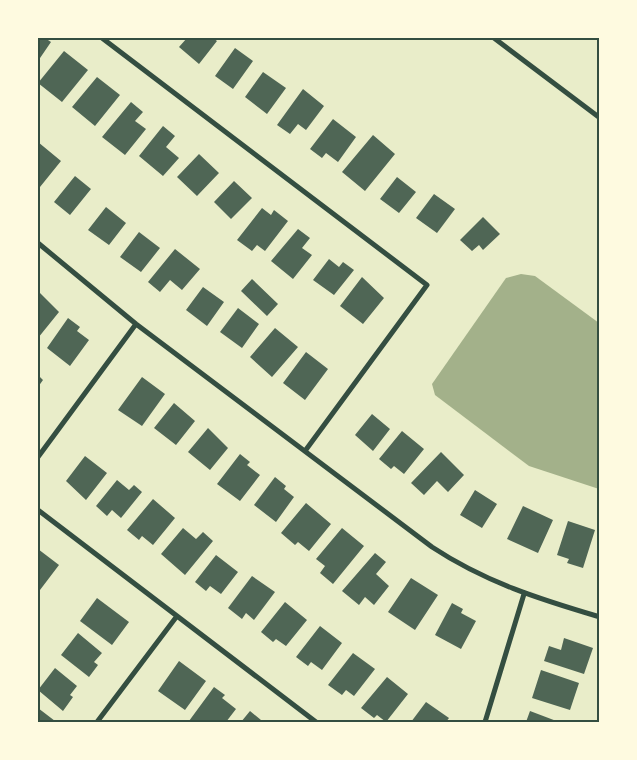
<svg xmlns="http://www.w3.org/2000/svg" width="637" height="760" font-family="'Asap Condensed',sans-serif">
	<rect width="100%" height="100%" fill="#e9edc9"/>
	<path fill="#a3b18a" d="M521,274L535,276L599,323V489L529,466L435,395L432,384L506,278Z"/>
	<path fill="#4f6655" d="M38,38H45L51,42L38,61Z
		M187,38H213L217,41L199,64L179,47Z
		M235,48L253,61L233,89L215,76Z
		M64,51L88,70L62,102L38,83Z
		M263,72L286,88L267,114L245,97Z
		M97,77L120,95L95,126L72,107Z
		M303,89L324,106L306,130L298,124L290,134L277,125Z
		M131,102L143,112L135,121L146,129L125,155L102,137Z
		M333,119L356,137L338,162L326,153L322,158L310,149Z
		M163,126L175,136L166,147L179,158L163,176L139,156Z
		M373,135L395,154L365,191L342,172Z
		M38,142L61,161L40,187L38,185Z
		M199,154L219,173L197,196L177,177Z
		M75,176L91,189L70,215L54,202Z
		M397,177L416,192L399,213L380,199Z
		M234,181L252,198L231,219L214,202Z
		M434,194L455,209L437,233L416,218Z
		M106,207L126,223L109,245L88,230Z
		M262,208L271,215L274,210L288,221L265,251L257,245L252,251L237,240Z
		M483,217L500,234L483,250L479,245L472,251L460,240Z
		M298,229L310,238L302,248L312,255L293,279L271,261Z
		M139,232L160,248L141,272L120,257Z
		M175,249L200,269L182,290L170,280L160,292L148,282Z
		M329,259L339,267L343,262L354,270L334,295L313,280Z
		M362,277L384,298L363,324L340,306Z
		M252,279L278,304L267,316L241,291Z
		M203,287L224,302L207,326L186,310Z
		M38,291L59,312L38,338Z
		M238,308L259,324L242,348L220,332Z
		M68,318L80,327L77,331L89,340L70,366L47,348Z
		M275,328L298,347L272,377L250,357Z
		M306,352L328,369L305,400L283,383Z
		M38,375L43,380L38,387Z
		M142,377L165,394L142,426L118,410Z
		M174,403L195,421L176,445L154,428Z
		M372,414L390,429L373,451L355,435Z
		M208,428L228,448L210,470L188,452Z
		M402,431L424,449L404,474L394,466L391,469L379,459Z
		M441,452L464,475L448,492L437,481L424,495L411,483Z
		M240,454L250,462L247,465L260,475L240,501L217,484Z
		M85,456L107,473L86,500L66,481Z
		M275,477L286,486L284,489L294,497L276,522L254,505Z
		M117,480L129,490L134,485L142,492L121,518L112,510L107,516L96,506Z
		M475,490L497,504L482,528L460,515Z
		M153,499L175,518L153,545L142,536L139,540L127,530Z
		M306,503L331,524L309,551L298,542L295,545L281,533Z
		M523,506L553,520L538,553L507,539Z
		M568,521L595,530L583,568L567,563L569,559L557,555Z
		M183,528L196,539L203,532L213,541L185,575L161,554Z
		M342,528L364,546L333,584L320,573L325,566L316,559Z
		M38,549L59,565L40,590L38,588Z
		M375,553L386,562L376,574L389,586L374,605L365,597L359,605L342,591Z
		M216,555L238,572L221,594L210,586L206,591L195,582Z
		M252,576L275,592L254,620L246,613L242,619L228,608Z
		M411,578L438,595L415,630L388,612Z
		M97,598L129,622L112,645L80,621Z
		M285,602L307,620L286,646L276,639L273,642L261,632Z
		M452,603L463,609L461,613L476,621L461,649L435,635Z
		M320,626L342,643L322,670L311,662L308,666L296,657Z
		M78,633L102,653L94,662L98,665L89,677L61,655Z
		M564,638L593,648L584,674L544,661L549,646L561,650Z
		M353,653L375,669L354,696L346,690L342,695L328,685Z
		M179,661L206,681L185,710L158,691Z
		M55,668L77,686L70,695L73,697L63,711L38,690Z
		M541,670L579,683L570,710L532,698Z
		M387,677L408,694L386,722L377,715L374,718L361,708Z
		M214,687L225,695L222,698L236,709L226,722H191L189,721Z
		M426,702L449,718L446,722H411Z
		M38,708L55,721L53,722H38Z
		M250,711L261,720L259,722H241Z
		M530,711L559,722H526Z"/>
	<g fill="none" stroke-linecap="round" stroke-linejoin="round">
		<path stroke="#344e41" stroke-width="5" d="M102,38L427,285L305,451
			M494,38L600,118
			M38,243L136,324L432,547C485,582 539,599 600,617
			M38,457L136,324
			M38,510L316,722
			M97,722L177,616
			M485,722L524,594"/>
	</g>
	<rect width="637" height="760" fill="none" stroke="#fefae0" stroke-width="78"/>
	<rect x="39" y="39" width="559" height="682" fill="none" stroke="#344e41" stroke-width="2"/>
</svg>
